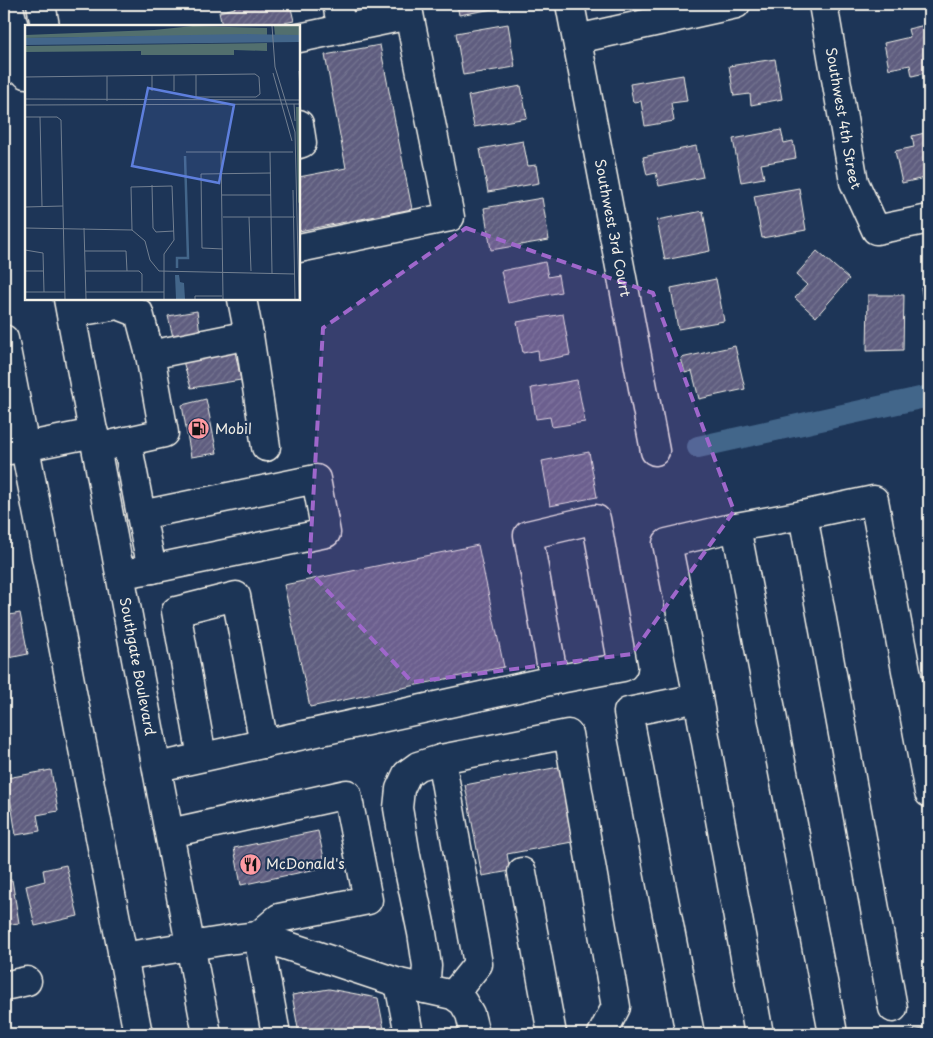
<svg xmlns="http://www.w3.org/2000/svg" width="933" height="1038" font-family="'Playpen Sans',sans-serif">
	<defs>
		<pattern id="building-hatch" width="6" height="6" patternUnits="userSpaceOnUse" patternTransform="scale(1.25)"><rect width="6" height="6" fill="#5e5d7f"/><path d="M-1 1l2-2M0 6l6-6M5 7l2-2" fill="none" stroke="#767591"/></pattern>
	</defs>
	<rect width="100%" height="100%" fill="#1d3557"/>
	<filter id="ink" filterUnits="userSpaceOnUse"><feTurbulence type="fractalNoise" baseFrequency=".02" numOctaves="2"/><feDisplacementMap in="SourceGraphic" scale="10" xChannelSelector="R" yChannelSelector="G"/><feConvolveMatrix kernelMatrix="1 2 1 2 8 2 1 2 1" color-interpolation-filters="sRGB"/></filter>
	<g filter="url(#ink)">
		<g fill="none" stroke-linecap="round" stroke-linejoin="round">
			<path stroke="#43668a" stroke-width="22" d="M698,447L929,396"/>
		</g>
		<path fill="url(#building-hatch)" stroke="#f4f1e8" d="M234,4H290L294,21L270,26H222L219,12L235,8Z
			M457,4H504V7L459,15Z
			M508,24L515,67L463,75L456,33Z
			M925,25L929,44V72L912,76L910,65L889,69L884,43L910,37L908,29Z
			M380,45L412,209L299,231V177L346,168L325,55Z
			M775,59L782,99L751,105L750,94L734,96L729,66Z
			M683,75L687,101L671,103L674,121L645,126L641,101L633,102L630,84Z
			M521,86L527,118L474,127L468,96Z
			M781,130L784,143L793,141L796,158L761,164L764,178L741,182L733,139Z
			M929,132V177L902,183L895,151L914,147L912,136Z
			M523,141L528,166L536,165L539,183L488,192L480,149Z
			M696,146L703,177L659,186L656,173L647,175L643,157Z
			M799,188L806,230L762,238L754,196Z
			M542,198L549,240L491,250L484,208Z
			M703,211L710,251L665,260L657,220Z
			M817,251L849,279L816,317L795,298L807,285L796,275Z
			M545,262L548,277L558,275L561,292L508,303L501,271Z
			M716,279L724,321L678,329L671,288Z
			M929,286V333L921,288Z
			M868,295H904L903,350L867,351Z
			M197,311L200,333L173,337L168,316Z
			M563,314L570,355L539,361L538,350L523,353L517,322Z
			M735,346L745,389L699,399L692,371L685,373L681,358Z
			M234,347L241,380L191,388L182,358Z
			M577,380L585,422L552,427L550,417L536,419L531,388Z
			M206,399L217,453L191,457L182,405Z
			M589,452L597,497L550,506L542,461Z
			M478,545L504,667L310,707L284,585Z
			M20,613L28,654L4,659V616Z
			M569,765L583,840L507,854L510,871L482,876L465,785Z
			M51,770L58,811L37,815L40,831L16,835L7,778Z
			M318,831L326,867L241,885L234,848Z
			M66,865L78,916L35,926L26,886L45,881L43,870Z
			M12,880L19,923L4,925V882Z
			M329,989L378,998L385,1034H299L292,995Z
			M929,1028V1034H897Z"/>
		<g fill="none" stroke-linecap="round" stroke-linejoin="round">
			<defs>
				<g id="minor">
					<path d="M41,4L45,26"/>
					<path d="M337,4L342,29"/>
					<path id="s1" d="M570,4L655,451"/>
					<path id="s2" d="M823,4L854,182L876,230L929,219"/>
					<path d="M299,38L409,15"/>
					<path d="M577,39L736,4"/>
					<path d="M4,70L26,65"/>
					<path d="M299,124L302,143L299,144"/>
					<path d="M299,248L450,217L407,4"/>
					<path d="M242,299L249,335"/>
					<path d="M71,313L118,305L139,313L150,355L164,433L110,445"/>
					<path d="M150,355L249,335L266,447"/>
					<path d="M4,451L94,433"/>
					<path d="M141,515L152,569"/>
					<path d="M803,515L874,500L929,793"/>
					<path d="M736,527L803,515L893,1008"/>
					<path d="M121,574L152,569L326,533L316,479L141,515L127,441"/>
					<path d="M698,698L759,1034"/>
					<path d="M202,757L176,611L236,596L264,744"/>
					<path d="M158,767L554,680L623,667L596,519L528,535L554,680"/>
					<path d="M170,833L347,794L368,900L279,918L258,936L276,1034"/>
					<path d="M522,872L552,1034"/>
					<path d="M122,957L234,939L258,936L399,983L453,995L463,1002L470,1014L475,1034"/>
					<path d="M399,983L409,1034"/>
					<path d="M4,986L27,981"/>
					<path d="M425,989L427,966L422,933L406,856L398,808L400,789L407,774L418,766L441,759"/>
					<path d="M453,995L478,964L441,759L568,734L616,1007L602,1034"/>
					<path d="M690,1034L628,712L698,698L667,543L736,527L832,1028"/>
				</g>
				<g id="major">
					<path d="M8,4L26,74"/>
					<path id="s3" d="M68,299L207,1034"/>
					<path d="M4,339L138,1034"/>
				</g>
			</defs>
			<use href="#minor" stroke="#f4f1e8" stroke-width="31"/>
			<use href="#major" stroke="#f4f1e8" stroke-width="31"/>
			<use href="#minor" stroke="#1d3557" stroke-width="28"/>
			<use href="#major" stroke="#1d3557" stroke-width="28"/>
		</g>
	</g>
	<path fill="#9f67cb" fill-opacity="0.2" stroke="#9f67cb" stroke-width="4" stroke-dasharray="10 6" stroke-linejoin="round" d="M466,228L653,293L734,511L632,654L412,682L309,571L323,328Z"/>
	<defs>
		<symbol id="fuel-disc" viewBox="-11 -11 22 22"><circle r="9.5" fill="#ff9aa2" stroke="#1d3557"/><path d="M-5.5-6h7V0h2V4h1.3V-2.5L3-4.5l.8-.8L6-3V5H2.5V1h-1V6h-7ZM-4.2-4.7v3.2H.2V-4.7Z" fill="#111"/></symbol>
		<symbol id="restaurant-disc" viewBox="-11 -11 22 22"><circle r="9.5" fill="#ff9aa2" stroke="#1d3557"/><path d="M-5-6h1v4h1v-4h1v4h1v-4h1v5L-1.5 .5V6h-2V.5L-5-1ZM5-6V6H3V1.5H1.5Q1.5-4 5-6Z" fill="#111"/></symbol>
	</defs>
	<g fill-rule="evenodd">
		<use href="#fuel-disc" x="186" y="416" width="25" height="25"/>
		<use href="#restaurant-disc" x="238" y="852" width="25" height="25"/>
	</g>
	<g text-anchor="middle" stroke-width="4.5" stroke-linejoin="round" paint-order="stroke">
		<g font-size="14" fill="#f4f1e8" stroke="#1d3557">
			<text dy="5" stroke="none"><textPath href="#s2" startOffset="116">Southwest 4th Street</textPath></text>
			<text dy="5" stroke="none"><textPath href="#s1" startOffset="228">Southwest 3rd Court</textPath></text>
			<text dy="5" stroke="none"><textPath href="#s3" startOffset="374">Southgate Boulevard</textPath></text>
		</g>
		<g font-size="14" fill="#f4f1e8" stroke="#1d3557" text-anchor="start">
			<text x="215" y="434">Mobil</text>
			<text x="266" y="869">McDonald's</text>
		</g>
	</g>
	<g transform="translate(25 25)">
		<rect width="275" height="275" fill="#1d3557"/>
		<path d="M168,1L242,3V10L0,13V10L129,5ZM242,18V26L209,25V30H116V26L0,27V21ZM271,82H275V180L273,177Z" fill="#526f6e"/>
		<path d="M249,1H275V10H250Z" fill="#526f6e"/>
		<path d="M221,9L275,10V17L0,20V13ZM150,250H154L155,257L159,258L160,274H151Z" fill="#43668a"/>
		<path fill="none" stroke="#43668a" stroke-width="2.5" d="M152,243V233H163L160,131"/>
		<path fill="none" stroke="#738091" stroke-width="1" d="M247,1L250,42L270,107L274,274M274,46L275,67M248,48L267,116M127,50V66M149,50V66M171,50V73M0,52L230,49L234,52L235,69L231,72H171M0,74L275,75M82,76V51M269,79L270,96M0,80L275,79M0,92H32L36,95L40,274M15,92L17,181M161,127H268M196,127L198,274M245,127L247,248M127,160L128,203L131,207L149,206M268,165L270,274M197,170H246M0,182L38,181M198,192H270M224,192L226,246M0,203L107,205L120,216L125,235L134,246L270,249M59,203L61,274M107,205L106,162L147,161L149,215L139,229V274M198,224L177,223L176,149L246,148M0,225L18,228L19,267M60,226H101L102,246M0,246H18M60,246H114L117,249V267M0,267H40M61,267H139M170,274V271H197"/>
		<path fill="#5e7fdd" fill-opacity="0.15" stroke="#5e7fdd" stroke-width="2.5" d="M123,63L209,80L194,158L107,141Z"/>
		<rect width="275" height="275" fill="none" stroke="#f4f1e8" stroke-width="2.5"/>
	</g>
	<rect width="933" height="1038" fill="none" stroke="#1d3557" stroke-width="20"/>
	<rect x="10" y="10" width="913" height="1018" fill="none" stroke="#f4f1e8" stroke-width="2" filter="url(#ink)"/>
</svg>
